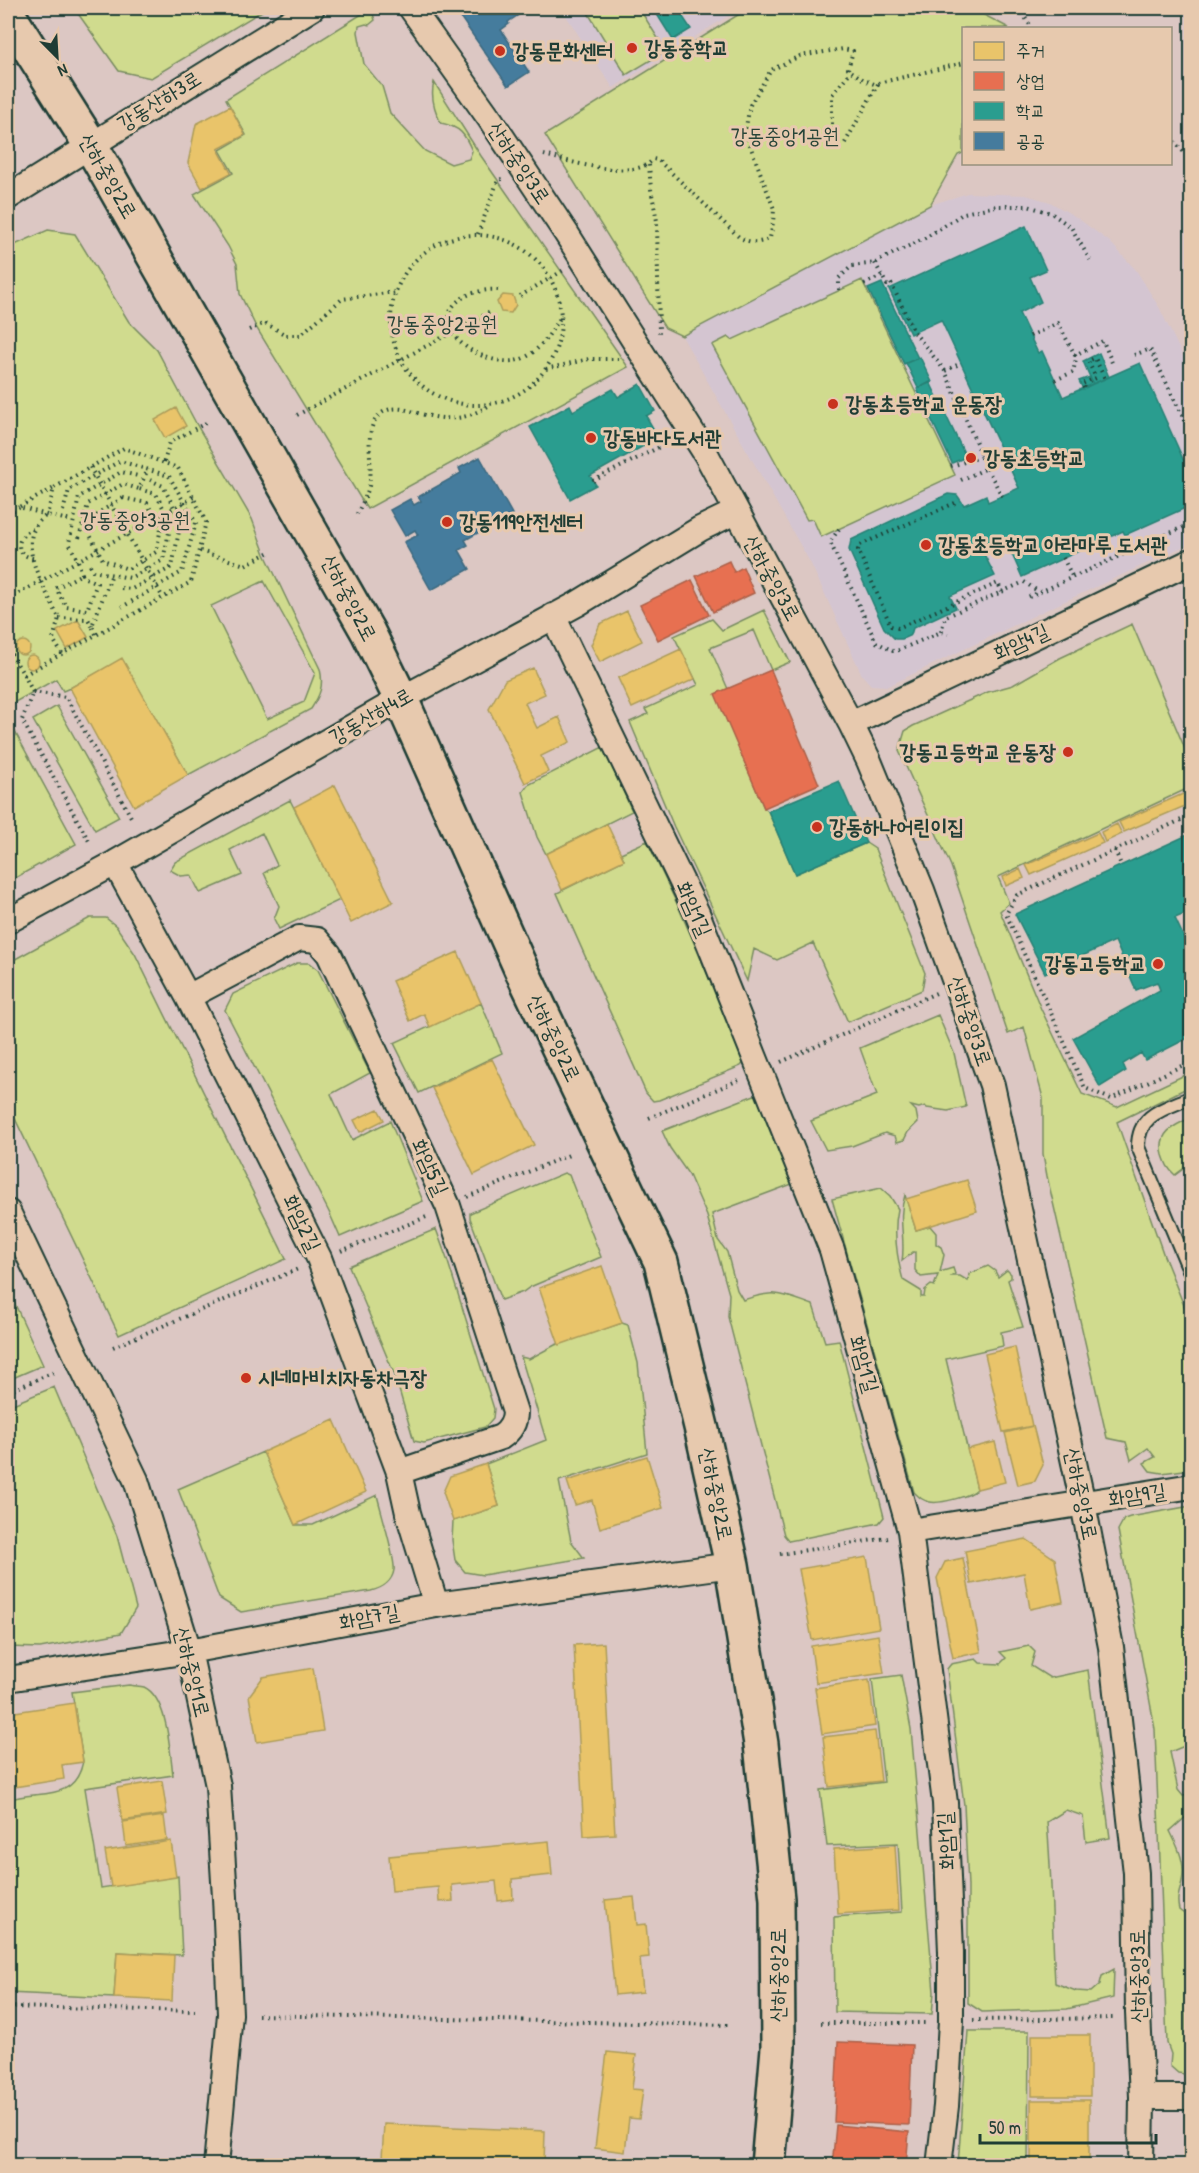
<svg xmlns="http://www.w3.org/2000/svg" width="1199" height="2173" font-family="'Patrick Hand','Poor Story',sans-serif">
	<rect width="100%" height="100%" fill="#dcc7c3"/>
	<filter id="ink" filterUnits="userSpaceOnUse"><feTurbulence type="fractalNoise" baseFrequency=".0167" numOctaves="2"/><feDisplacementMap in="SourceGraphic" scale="12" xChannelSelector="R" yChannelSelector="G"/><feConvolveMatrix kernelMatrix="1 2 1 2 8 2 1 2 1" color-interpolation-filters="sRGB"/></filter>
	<g filter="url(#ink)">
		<path fill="#d4c5d1" d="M561,8H741L613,88Z
			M968,193L1026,195L1050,202L1076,217L1110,242L1136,270L1159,307L1191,373V543L1048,609L888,686L871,685L862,675L811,564L682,336L930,205Z"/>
		<path fill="#d0db8e" stroke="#788c61" stroke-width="1.5" fill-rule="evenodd" d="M74,8H267L151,78L119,71Z
			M585,8H639L666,51L626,75Z
			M749,8H971L1009,28H964L963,153L958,155L930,205L682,336L665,328L545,135Z
			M372,11L375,20L369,25L366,24L359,26L358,32L364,64L382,86L390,113L425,151L451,164L469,159L472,151C465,134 460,127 441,123C434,110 430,97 434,82L481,156L628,367L367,509L256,327L240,294L237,264L228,246L194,194L233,173L220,150L246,135L226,99L365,12Z
			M48,230L75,234L129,322L157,350L198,427L252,519L265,554L320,669C324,686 320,695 311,709L188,775L122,659L70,688L63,691L56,679L8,706V248ZM264,581L315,673L304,702L267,719L211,606Z
			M862,280L955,475L821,537L813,519L807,520L712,345L728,337L732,340Z
			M764,610L790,662L771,670L754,630L710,648L728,689L716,694L764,808L768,811L795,874L866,843L875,849L925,973L922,990L848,1022L813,943L777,960L754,949L747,981L674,827L630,722L648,714L645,709L698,685L674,636L712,619L722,630Z
			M1132,624L1191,763V787L998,877L1009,903L1000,911L1041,1009L1082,1094L1117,1107L1191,1072V1086L1117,1122L1164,1256L1191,1323V1469L1162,1473L1150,1471L1144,1463L1155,1457L1148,1448L1131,1460L1126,1442L1107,1438L1047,1176L1043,1154V1098L1024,1027L1008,1034L951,866L899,751L905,731L913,726L988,692L1013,685L1060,658Z
			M57,706L119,817L95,830L33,720Z
			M8,719L76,844L8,882Z
			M603,747L632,811L546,854L537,837L523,792L528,785Z
			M290,800L340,900L279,929L274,919L279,906L264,873L277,865L262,833L230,850L242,875L200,893L191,875L181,876L170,870L175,862Z
			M647,841L678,906L745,1061L741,1066L659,1100L653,1101L646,1093L557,893L624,860L621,853Z
			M90,918H106L116,926L135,954L286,1259L119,1335L8,1104V963Z
			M297,963H309L318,970L370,1073L331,1094L352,1140L390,1121L423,1201L340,1237L329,1212L225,1010L233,994Z
			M481,1003L502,1053L419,1093L394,1043Z
			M938,1015L954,1053L966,1107L948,1111L927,1108L925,1106L919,1108L911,1106L916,1111L918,1122L908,1132L904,1140L897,1142L895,1136L885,1133L852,1146L826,1150L811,1121L877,1095L860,1048Z
			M757,1094L792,1184L712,1214L718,1240L727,1252L737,1290L743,1300C776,1289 782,1294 813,1305L825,1342L839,1340L884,1517L879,1523L789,1541L784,1535L728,1317L729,1294L707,1216L689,1175L670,1148L662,1131Z
			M1191,1118V1163L1175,1175C1168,1169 1166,1164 1163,1155C1157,1133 1174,1125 1191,1118Z
			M564,1173L569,1175L601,1257L530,1287L523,1292L501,1300L470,1218V1213Z
			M881,1188L890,1196L898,1209C893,1232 897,1258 903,1280L921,1291V1297H924L925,1290L931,1285L934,1286L938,1275L921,1277L915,1270V1252H913L902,1261C906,1238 897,1219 905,1195L916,1230L930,1226L936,1233V1244L941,1247L944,1255L940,1272L953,1268L955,1274L952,1276H960L968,1281L969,1274L988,1266L995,1271L998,1277L1007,1270L1011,1274V1278L1008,1280L1023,1327L1001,1332L1003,1346L946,1359L977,1489C972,1496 940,1504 930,1502C923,1501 919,1497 914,1492L832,1199Z
			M436,1229L448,1262L494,1409L493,1418L485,1427L424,1443L414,1441L395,1376L349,1266Z
			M8,1289L43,1365L8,1380Z
			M622,1323L628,1325L638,1363L647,1453L559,1481L571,1541L584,1558L483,1575L465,1572L455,1560L452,1540L453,1521L499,1506L486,1464L546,1440L521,1357L529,1359L555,1345Z
			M54,1387L117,1536L136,1608L121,1633L40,1648L8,1647V1406Z
			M263,1452L295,1525H313L377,1495C380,1508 396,1561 394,1570C392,1583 382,1588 371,1591L241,1612L219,1598L178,1489Z
			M1191,1506V1746L1182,1747L1170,1752L1178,1790L1183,1796L1191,1795V1816H1187L1170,1831C1176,1843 1184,1859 1183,1873C1183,1887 1175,1894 1179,1910L1191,1919V1978H1186V2034H1191V2075L1178,2073L1170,2066L1171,2054L1167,2043L1155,1729L1118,1530L1124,1519L1130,1517Z
			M1029,1646L1035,1652L1031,1666L1050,1678L1088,1670L1110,1838L1086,1842L1083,1816L1066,1810L1047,1822C1052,1876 1052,1929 1055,1983L1076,1991L1091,1992L1100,1984L1102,1976L1114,1969L1113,1998L1067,2009L982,2012L968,2003V1886L964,1805L947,1669L951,1664L976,1659L980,1663L1000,1664L1006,1658L1000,1652Z
			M901,1675L911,1729L934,1992L932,2014L835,2012L834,1917L902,1912L898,1843L827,1846L820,1790L884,1782L872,1679Z
			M129,1685C133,1686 140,1686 144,1687C168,1698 170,1752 173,1775L85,1788L101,1888L178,1876L182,1955L117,1952L114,1998L8,1993V1800C37,1789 75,1804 83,1761L72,1692Z
			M968,2031H1029L1028,2163L1073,2165H958Z"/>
		<path fill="#e9c46a" stroke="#ac9c5a" stroke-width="1.5" d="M230,106L245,135L218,149L231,173L202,188L188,163L196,124Z
			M503,295L513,296L516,305L511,313L501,312L497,302Z
			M176,408L186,426L165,438L155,420Z
			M627,611L642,641L600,662L591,645L600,624Z
			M78,620L88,637L67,649L57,631Z
			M16 648a7 7 0 1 1 14 0a7 7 0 1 1-14 0Z
			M681,649L695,679L632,708L618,678Z
			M25 662a7 7 0 1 1 14 0a7 7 0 1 1-14 0Z
			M122,658L188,775L134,806L70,688Z
			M533,668L545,694L525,703L537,728L559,717L570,742L541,756L548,772L525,783L489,709L505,680Z
			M335,785L393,902L351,923L294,807Z
			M1192,790V803L1124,832L1119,822Z
			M607,824L624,860L562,890L546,854Z
			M1117,824L1122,834L1105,842L1101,832Z
			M1098,833L1103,843L1031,875L1026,865Z
			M1020,869L1024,878L1006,886L1003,877Z
			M458,952L481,1003L430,1027L424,1014L410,1021L392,981Z
			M492,1059L534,1145L474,1175L432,1088Z
			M378,1109L384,1120L360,1132L354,1120Z
			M967,1180L977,1211L916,1230L906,1199Z
			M602,1266L622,1323L559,1345L539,1288Z
			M1015,1347L1032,1426L1003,1432L985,1354Z
			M334,1420L366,1492L295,1525L263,1452Z
			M1033,1426L1043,1465L1035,1481L1018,1485L1005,1433Z
			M995,1442L1005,1482L977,1489L967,1449Z
			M647,1456L663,1508L600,1528L592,1500L575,1505L567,1481Z
			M486,1464L499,1506L453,1521L443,1492L450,1476Z
			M1026,1539L1055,1559L1063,1602L1030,1609L1024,1573L971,1584L965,1551Z
			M867,1557L879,1628L812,1640L799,1569Z
			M963,1558L981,1652L953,1658L937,1578L945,1562Z
			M878,1635L884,1673L816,1683L811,1646Z
			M604,1643L615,1834L584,1836L574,1645Z
			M313,1668L323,1731L257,1742L249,1696L263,1677Z
			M869,1680L875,1726L822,1734L815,1688Z
			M74,1703L83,1762L62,1765L64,1779L8,1788V1720L15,1712Z
			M875,1731L881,1781L829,1787L823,1737Z
			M162,1781L167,1814L122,1821L117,1788Z
			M164,1816L167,1840L126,1846L123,1822Z
			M171,1841L176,1877L111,1887L105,1851Z
			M549,1841L552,1875L512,1879L513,1899L498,1901L496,1881L452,1885L453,1901L439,1902L438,1887L392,1891L389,1856Z
			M895,1845L899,1910L838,1914L834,1849Z
			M634,1897L637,1925L646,1924L649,1957L640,1958L643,1992L615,1995L605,1900Z
			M117,1952L174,1955L172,2001L114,1998Z
			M1032,2035H1090V2096H1032Z
			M607,2052L636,2055L632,2089L643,2090L639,2119L629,2118L625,2152L595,2148Z
			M1031,2100H1089V2162H1031Z
			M384,2124L545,2131L544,2165L503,2163L502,2166H487V2164L442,2162V2166H428V2161L382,2159Z"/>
		<path fill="#e76f51" stroke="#ab6048" stroke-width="1.5" d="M729,561L734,572L743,567L754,593L713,612L696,576Z
			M692,580L709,615L658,640L640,605Z
			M771,670L819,784L764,808L715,694Z
			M838,2042L912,2045L909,2125L834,2122Z
			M836,2125L909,2132L906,2166H832Z"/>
		<path fill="#2a9d8f" stroke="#278074" stroke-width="1.5" d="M653,8H677L691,29L673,40Z
			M1026,226L1046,270L1030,277L1041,302L1019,313L1038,353L1042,351L1063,397L1140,363L1192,479V505L1125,535L1123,531L1022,577L1007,543L984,554L995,576L950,596L956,608L913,628L911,635L902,639H895L884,628L849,550L851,540L948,494L957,495L964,505L986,495L988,502L1019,488L941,320L910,334L889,289Z
			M882,283L918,358L904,364L868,289Z
			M1099,353L1109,377L1093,384L1083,361Z
			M920,357L932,382L918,388L906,363Z
			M1090,377L1093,384L1083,389L1079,381Z
			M930,382L966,457L952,463L917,389Z
			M640,384L655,411L646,416L653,428L644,433L649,443L590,476L596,485L570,499L530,427L570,405L573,411L613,389L618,397Z
			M839,781L866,843L795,874L768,811Z
			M1192,833V911L1175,918L1192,955V1036L1145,1060L1141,1053L1123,1064L1126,1071L1100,1087L1073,1038L1160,990L1157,982L1136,990L1115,941L1045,973L1015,914Z"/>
		<path fill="#457b9d" stroke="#3a687e" stroke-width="1.5" d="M454,8H529L508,22L509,24L501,30L529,72L508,86Z
			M480,457L512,514L465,540L468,545L459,550L470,569L431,590L404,542L418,535L415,530L405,536L390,510L410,499L414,505L421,501L418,497L461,473L459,468Z"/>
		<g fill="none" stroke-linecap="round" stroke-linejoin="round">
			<defs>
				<path id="service" d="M1192,1097C1165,1109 1138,1113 1138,1147L1192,1277"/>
				<path id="minor" d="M411,8L490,119L566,233L706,454L851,724L869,761L922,890L992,1085L1083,1504L1111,1647L1136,1873L1138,2013L1142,2097L1141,2166
					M8,197L312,8
					M553,616L697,913L832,1250L910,1531L945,1803L951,1952V2021L946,2106L939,2166
					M851,724L1192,561
					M115,863L188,997L319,1258L399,1472L408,1513L436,1605
					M8,921L115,863L401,699L577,604L700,529L735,512
					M188,997L299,938L317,940L329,954L448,1206L515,1412C515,1423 510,1431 501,1437L399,1472
					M8,1212L136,1480L189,1651L218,1786L225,1897L230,2014L216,2166
					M910,1531L1192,1486
					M8,1679L189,1651L436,1605L732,1565
					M1142,2097H1192"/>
				<path id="secondary" d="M8,14L90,144L368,632L401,699L522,971L661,1262L703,1435L732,1565L761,1744L777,1899L778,2048L768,2166"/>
			</defs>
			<use href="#service" stroke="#1f3d34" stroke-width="16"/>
			<use href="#minor" stroke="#1f3d34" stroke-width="28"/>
			<use href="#secondary" stroke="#1f3d34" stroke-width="38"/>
			<path stroke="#1f3d34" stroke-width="4" stroke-dasharray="1.5 4.5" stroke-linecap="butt" d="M1019,8L1032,28
				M832,130V95L851,71
				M1170,137L1192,161
				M845,143L878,84
				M544,155C569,161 636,182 653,159L658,160L740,238C752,243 758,244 770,238L773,223L774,209L745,132L750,105L771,70L800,56L843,49L853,51L848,69L864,80L874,84L964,63
				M649,165L651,189L657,221L659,333
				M478,234L498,180L502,179
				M391 320a85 85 0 1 1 170 0a85 85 0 1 1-170 0Z
				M875,263L887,285L891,283L914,332L945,371L987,468L1002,496
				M864,284L882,276
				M498,290C477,288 440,300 451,329C459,350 497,366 518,360C538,355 551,332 562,315
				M839,290V278L852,266L876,263L878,261L925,238L964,213L996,206H1028L1051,213L1071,227L1090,260
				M520,296L564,270
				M249,330L265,323L286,335H300L342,299L395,292
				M1030,336L1058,323L1075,355L1103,341L1113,365
				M1134,355L1150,349L1192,436
				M546,369L589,359H618
				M945,371L961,363
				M1055,380L1073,372L1076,359L1075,355
				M1084,388L1082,384L1096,378L1088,361L1095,358L1105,379
				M297,415L492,311
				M164,462L170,442L206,423
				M951,466L984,456
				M90,467L163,598
				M961,480L987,468
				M593,481L671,441
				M123,498L147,503L161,528L156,552L128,569L103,560L90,535L98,513Z
				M955,503L860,545L858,550L891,626L898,628L998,583L1002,592
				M63,511L69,490L120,461L169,476L196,523L182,572L122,607
				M8,514L19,507
				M357,514C362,503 369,492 370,480C373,458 361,424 385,411C400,404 416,414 430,416C454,421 468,418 488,406
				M839,529L830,542L876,642L893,651L899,650L941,632L948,634
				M79,538L88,504L123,484L139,489L148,469
				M200,551L245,565L272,551
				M33,558C13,555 16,535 33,529
				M1063,558L1073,578
				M90,565L93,571L130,578L163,560L171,523L156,494L139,489
				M82,574L78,561L69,543L79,497L121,472L138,476
				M82,574L83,577L97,583L87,610L66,607L56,588Z
				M121,588L132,589L172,567L181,521L163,486L150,480
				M1029,597L1192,523
				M8,599L194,497
				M59,618L88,619L92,626
				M941,632L945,617L1024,582L1039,592
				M96,634L92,626L112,574
				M8,649L24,675L33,692L22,720L89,841
				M62,654L53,639L59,618C46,589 10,539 47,515L72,521
				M24,675L191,582L206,522L178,468L124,448L54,488L47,515L19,507L54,488
				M33,692L66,697L131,817
				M1192,815L1017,895L1006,914L1085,1088L1111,1099L1192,1061
				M1115,850L1121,865
				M781,1062L936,993
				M649,1118L739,1080
				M467,1197L569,1155
				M341,1251L429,1216
				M113,1347L298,1269
				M8,1392L54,1372
				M780,1554L888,1538
				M8,2007L195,2011
				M258,2015L731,2025
				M973,2020L1115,2018
				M821,2023H928"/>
			<use href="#service" stroke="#e7c9ae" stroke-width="12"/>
			<use href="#minor" stroke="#e7c9ae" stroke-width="24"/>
			<use href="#secondary" stroke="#e7c9ae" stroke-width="33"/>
		</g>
	</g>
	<g fill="#c8321e" stroke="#e7c9ae" stroke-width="2">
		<circle cx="632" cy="48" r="6"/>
		<circle cx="500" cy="51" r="6"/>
		<circle cx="833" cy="404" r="6"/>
		<circle cx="591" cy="438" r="6"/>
		<circle cx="971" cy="458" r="6"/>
		<circle cx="447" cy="522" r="6"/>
		<circle cx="926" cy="545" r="6"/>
		<circle cx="1068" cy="752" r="6"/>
		<circle cx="817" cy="827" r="6"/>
		<circle cx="1158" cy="964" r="6"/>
		<circle cx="246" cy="1378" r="6"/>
	</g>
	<g text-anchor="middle" stroke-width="6" stroke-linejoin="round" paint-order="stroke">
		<g font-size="21" font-weight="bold" fill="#1f3d34" stroke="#e7c9ae" text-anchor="start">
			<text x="644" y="55">강동중학교</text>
			<text x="512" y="58">강동문화센터</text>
			<text x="845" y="411">강동초등학교 운동장</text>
			<text x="603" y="445">강동바다도서관</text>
			<text x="983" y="465">강동초등학교</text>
			<text x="459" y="529">강동119안전센터</text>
			<text x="938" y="552">강동초등학교 아라마루 도서관</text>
			<text x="1056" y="759" text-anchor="end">강동고등학교 운동장</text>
			<text x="829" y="834">강동하나어린이집</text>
			<text x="1146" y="971" text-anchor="end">강동고등학교</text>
			<text x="258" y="1385">시네마비치자동차극장</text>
		</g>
		<g font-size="21" fill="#1f3d34" stroke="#e7c9ae">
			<text transform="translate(159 101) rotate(-32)" y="7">강동산하3로</text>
			<text transform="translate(519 163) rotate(56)" y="7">산하중앙3로</text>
			<text transform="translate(108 176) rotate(60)" y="7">산하중앙2로</text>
			<text transform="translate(772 578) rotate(61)" y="7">산하중앙3로</text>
			<text transform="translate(349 598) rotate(62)" y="7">산하중앙2로</text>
			<text transform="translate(1021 642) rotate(-25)" y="7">화암4길</text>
			<text transform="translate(371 716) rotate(-30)" y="7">강동산하4로</text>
			<text transform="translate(694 909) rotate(66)" y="7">화암1길</text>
			<text transform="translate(970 1021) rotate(71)" y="7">산하중앙3로</text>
			<text transform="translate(554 1038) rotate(64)" y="7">산하중앙2로</text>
			<text transform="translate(430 1167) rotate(65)" y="7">화암5길</text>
			<text transform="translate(302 1223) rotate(64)" y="7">화암2길</text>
			<text transform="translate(864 1364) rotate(74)" y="7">화암1길</text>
			<text transform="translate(716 1494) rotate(78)" y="7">산하중앙2로</text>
			<text transform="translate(1081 1494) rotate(78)" y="7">산하중앙3로</text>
			<text transform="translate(1137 1495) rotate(-9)" y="7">화암9길</text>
			<text transform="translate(369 1617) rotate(-11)" y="7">화암7길</text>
			<text transform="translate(192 1672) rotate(76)" y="7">산하중앙1로</text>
			<text transform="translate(946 1841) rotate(-93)" y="7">화암1길</text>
			<text transform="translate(778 1975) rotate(-90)" y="7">산하중앙2로</text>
			<text transform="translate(1138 1976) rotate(-91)" y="7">산하중앙3로</text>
		</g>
		<g font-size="21" fill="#284538" stroke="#e7c9ae">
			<text x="785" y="143">강동중앙1공원</text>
			<text x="442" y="331">강동중앙2공원</text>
			<text x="135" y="527">강동중앙3공원</text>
		</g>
	</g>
	<rect width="1199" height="2173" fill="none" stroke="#e7c9ae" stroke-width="30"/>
	<rect x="15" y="15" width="1169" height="2143" fill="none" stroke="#1f3d34" stroke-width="2" filter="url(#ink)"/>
	<rect x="962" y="27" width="210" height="138" fill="#e7c9ae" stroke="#97917d" stroke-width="1.5"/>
	<rect x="974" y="42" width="30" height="18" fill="#e9c46a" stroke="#97917d" stroke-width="1.5"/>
	<text x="1016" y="57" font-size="18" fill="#1f3d34">주거</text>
	<rect x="974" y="72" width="30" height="18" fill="#e76f51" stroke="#97917d" stroke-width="1.5"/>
	<text x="1016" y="87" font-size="18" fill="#1f3d34">상업</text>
	<rect x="974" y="102" width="30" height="18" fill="#2a9d8f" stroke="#97917d" stroke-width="1.5"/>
	<text x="1016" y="117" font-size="18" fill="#1f3d34">학교</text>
	<rect x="974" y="132" width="30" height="18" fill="#457b9d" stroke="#97917d" stroke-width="1.5"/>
	<text x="1016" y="147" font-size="18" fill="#1f3d34">공공</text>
	<g transform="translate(57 57) rotate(156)" stroke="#e7c9ae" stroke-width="4.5" paint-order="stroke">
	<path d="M0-4.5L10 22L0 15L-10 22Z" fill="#1f3d34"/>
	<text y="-9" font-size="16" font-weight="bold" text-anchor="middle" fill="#1f3d34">N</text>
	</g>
	<path d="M980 2134v9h176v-9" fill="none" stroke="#1f3d34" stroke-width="3"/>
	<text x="989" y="2134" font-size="18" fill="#1f3d34" stroke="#e7c9ae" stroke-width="4.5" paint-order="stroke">50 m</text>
</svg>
